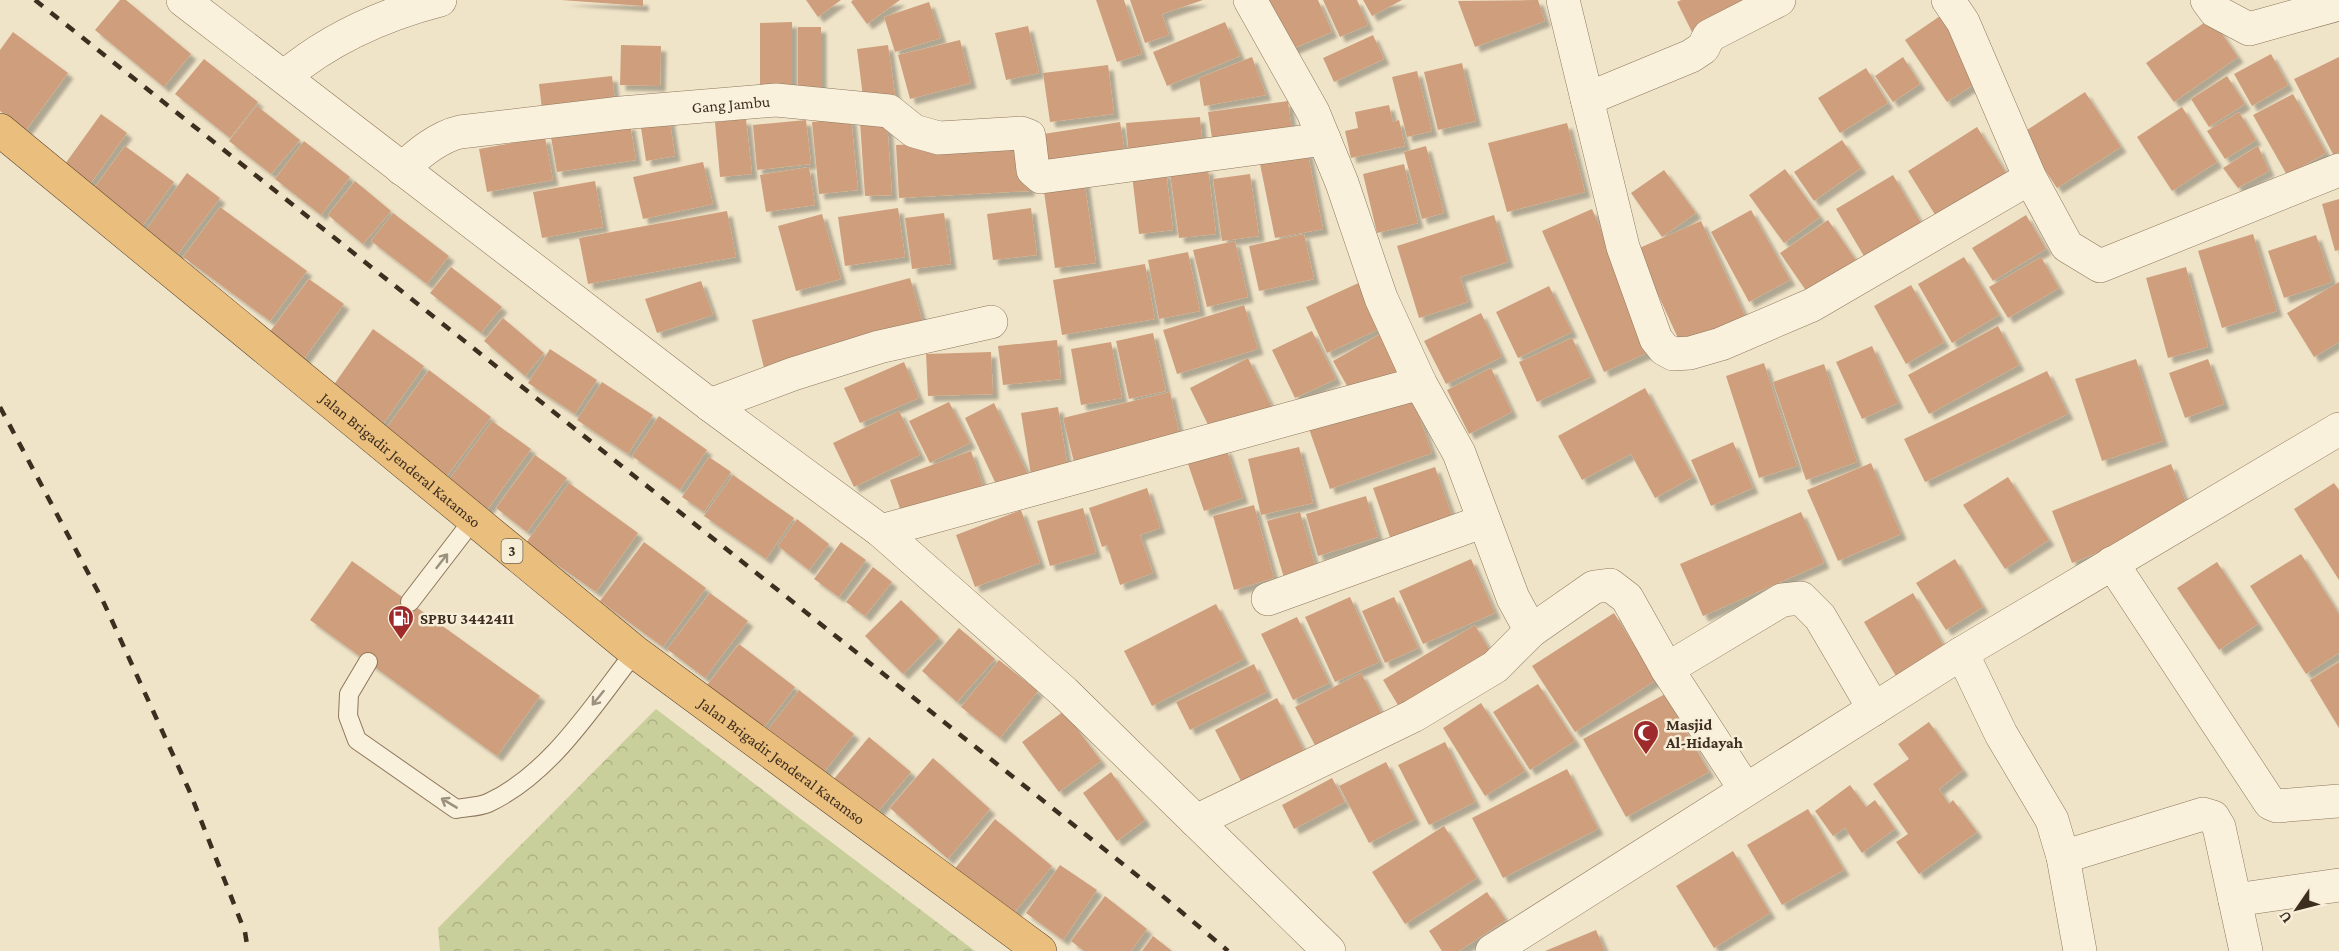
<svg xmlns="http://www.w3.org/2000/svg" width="2339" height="951" font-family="'Crimson Pro',serif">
	<defs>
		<pattern id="forest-crowns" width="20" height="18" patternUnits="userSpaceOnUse" patternTransform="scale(1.5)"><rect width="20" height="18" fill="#c9cf9b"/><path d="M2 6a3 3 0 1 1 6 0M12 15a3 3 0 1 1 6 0" fill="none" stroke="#aeb285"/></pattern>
		<filter id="shadow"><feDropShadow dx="5.5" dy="5.5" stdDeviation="1.5" flood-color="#0004"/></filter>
	</defs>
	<rect width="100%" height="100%" fill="#f0e4c8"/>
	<path fill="url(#forest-crowns)" d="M656,709L975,951H440L438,928Z"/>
	<path fill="#cf9f7d" filter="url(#shadow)" d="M120,0H126L191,54L164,87L95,30Z
		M561,0H643V6Z
		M806,0H841L818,17Z
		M853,0H900L867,24L851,2Z
		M1096,0H1124L1142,54L1117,62Z
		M1130,0H1203L1162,14L1169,35L1145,43Z
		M1268,0H1318L1332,32L1290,50Z
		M1323,0H1357L1368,25L1340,37Z
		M1363,0H1402L1372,16Z
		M1538,0L1545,21L1475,47L1458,1Z
		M1681,0H1760L1696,40L1677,2Z
		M929,2L941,38L895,52L884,17Z
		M1940,16L1982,79L1947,102L1905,40Z
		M2211,18L2238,57L2174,102L2146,63Z
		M792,22V91H760V23Z
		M1225,22L1240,56L1167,86L1153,52Z
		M1028,26L1039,73L1006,80L995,33Z
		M798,27H821V87H798Z
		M13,32L68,73L26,130L0,111V50Z
		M1373,35L1384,59L1334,82L1323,58Z
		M960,40L971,83L910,99L898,55Z
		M621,45L661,46L660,86L620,85Z
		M888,45L896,101L864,105L857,49Z
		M2271,54L2288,85L2252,106L2234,74Z
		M1252,57L1266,95L1204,106L1199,78Z
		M1903,57L1920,84L1893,102L1875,76Z
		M2339,57V158L2336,160L2294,79Z
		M204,59L258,102L230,138L175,94Z
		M1462,63L1476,121L1438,130L1424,72Z
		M1108,65L1114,114L1050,122L1043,73Z
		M1866,68L1888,103L1840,133L1818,98Z
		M1417,71L1432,131L1407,137L1392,77Z
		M612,76L616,110L543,118L539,84Z
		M2227,76L2245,104L2209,127L2191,99Z
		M2085,92L2121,147L2057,188L2021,134Z
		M2293,94L2326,153L2287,175L2253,115Z
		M1288,101L1293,140L1214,151L1208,112Z
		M1389,105L1393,122L1399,120L1405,146L1351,158L1345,131L1358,128L1355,112Z
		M257,106L300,140L271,174L229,141Z
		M2182,107L2217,162L2172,191L2137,137Z
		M2239,112L2256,140L2225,159L2207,131Z
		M101,114L127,133L86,190L60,171Z
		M669,117L675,156L646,161L640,121Z
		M1200,117L1203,152L1129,157L1126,123Z
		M851,118L858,190L819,194L812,122Z
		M746,119L752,174L720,177L715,122Z
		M806,120L811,164L757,170L753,125Z
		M887,121L892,195L865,196L860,122Z
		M1120,122L1126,159L1043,172L1037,135Z
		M1567,123L1585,192L1507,212L1488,143Z
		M630,124L636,160L557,172L551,137Z
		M1977,127L2008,176L1939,221L1908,171Z
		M545,137L553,180L487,192L479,149Z
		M1027,139L1029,191L899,198L896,145Z
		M1842,140L1861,168L1814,201L1794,172Z
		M304,141L350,177L321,215L275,179Z
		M125,146L174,182L141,228L92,191Z
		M1426,146L1444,213L1422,219L1404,152Z
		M2258,146L2269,171L2238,188L2223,168Z
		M1307,150L1323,229L1275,238L1259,159Z
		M703,162L713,204L643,219L633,177Z
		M1404,164L1418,223L1377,233L1363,174Z
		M809,167L815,205L766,212L760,175Z
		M1208,168L1216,234L1179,238L1170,173Z
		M1785,169L1820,217L1784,243L1749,195Z
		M1664,170L1696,213L1662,237L1631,193Z
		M1166,171L1173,230L1139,234L1132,175Z
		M187,173L220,198L175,258L143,234Z
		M1250,174L1259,236L1222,241L1213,179Z
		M1893,175L1924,228L1867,261L1836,209Z
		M1084,179L1096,263L1055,268L1043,185Z
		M355,181L391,211L363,244L328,215Z
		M595,181L603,227L542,238L533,192Z
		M2339,199V250L2335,251L2322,204Z
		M220,207L307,271L270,321L183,257Z
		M898,208L905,257L845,266L838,217Z
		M1031,208L1037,255L993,260L987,214Z
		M1592,209L1654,350L1604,372L1542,231Z
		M1751,210L1790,280L1749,302L1711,232Z
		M727,211L736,257L588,284L579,238Z
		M393,213L449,256L427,284L371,241Z
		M944,213L951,264L912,269L905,218Z
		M822,214L841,279L796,291L778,226Z
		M1494,215L1508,262L1460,277L1468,302L1419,318L1397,246Z
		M2026,215L2046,249L1993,281L1972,248Z
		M1828,220L1862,269L1814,302L1780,253Z
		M1701,221L1747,320L1683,349L1637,249Z
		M1304,234L1314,279L1259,291L1249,246Z
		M2253,234L2277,311L2222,328L2198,251Z
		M2316,235L2332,282L2284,298L2268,251Z
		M1235,241L1248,297L1207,307L1193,250Z
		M1188,252L1200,311L1159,319L1148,260Z
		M1964,257L1999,315L1952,343L1918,284Z
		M2041,257L2059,288L2008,318L1989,287Z
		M1145,264L1155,319L1062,335L1053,280Z
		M451,267L502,307L481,333L430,293Z
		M2186,267L2208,347L2168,358L2146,278Z
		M910,278L926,333L766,376L752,320Z
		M309,279L344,304L301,363L266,337Z
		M1365,280L1386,326L1327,353L1306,307Z
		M701,281L713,315L657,333L645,299Z
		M2339,282V342L2314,357L2287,313Z
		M1911,285L1944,342L1906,364L1874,306Z
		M1549,286L1572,332L1518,358L1496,312Z
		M1244,305L1258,349L1177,374L1163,330Z
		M1481,313L1502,357L1446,384L1424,341Z
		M503,318L544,353L525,376L484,341Z
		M1998,326L2019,365L1929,414L1908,375Z
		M373,329L424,366L379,430L328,393Z
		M1312,331L1336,379L1295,398L1272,350Z
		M1384,332L1405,368L1354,398L1333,361Z
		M1153,333L1166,391L1129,399L1116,341Z
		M1572,338L1591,377L1537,402L1519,362Z
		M1057,340L1061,379L1003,385L998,346Z
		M1111,342L1122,398L1081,405L1071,349Z
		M1872,346L1898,403L1862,419L1836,362Z
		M550,349L597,380L575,414L528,383Z
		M991,352L993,394L928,396L926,354Z
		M1248,358L1273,410L1215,439L1190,388Z
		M2136,359L2163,441L2102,461L2075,379Z
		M2208,359L2224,404L2185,418L2169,373Z
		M904,362L919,398L860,423L844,388Z
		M1764,363L1797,466L1759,478L1726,376Z
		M1824,364L1857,462L1806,480L1773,382Z
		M1491,368L1512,412L1469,434L1447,390Z
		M429,370L491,417L444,480L382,434Z
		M2047,371L2068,414L1925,482L1904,439Z
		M602,382L653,415L628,454L577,420Z
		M1645,388L1693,477L1655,498L1631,454L1582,480L1558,436Z
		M1410,390L1432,453L1330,489L1308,426Z
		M1170,392L1182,445L1076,470L1063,418Z
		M949,402L970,443L930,463L909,421Z
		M994,403L1032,483L1002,497L965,418Z
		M1058,407L1069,475L1032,481L1021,413Z
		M899,411L920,455L854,487L833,443Z
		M659,416L707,450L680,490L632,456Z
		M492,421L531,449L487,510L448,481Z
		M1733,442L1753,488L1711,506L1691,460Z
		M1299,447L1313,503L1261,515L1248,459Z
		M1226,448L1243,498L1204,511L1187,461Z
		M971,451L986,494L905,523L890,480Z
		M535,455L567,478L527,532L496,508Z
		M709,457L731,472L704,512L682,497Z
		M1871,463L1901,534L1838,561L1807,490Z
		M2171,464L2191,515L2072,563L2052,511Z
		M1435,467L1453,518L1391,540L1373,488Z
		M733,475L794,518L766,559L704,516Z
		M2008,477L2049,540L2005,569L1963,505Z
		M569,483L638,533L596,592L526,543Z
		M2334,483L2339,490V580L2294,509Z
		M1147,488L1160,528L1140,535L1153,573L1120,585L1107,545L1102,547L1089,508Z
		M1366,496L1378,537L1318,556L1306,514Z
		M1254,505L1274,578L1234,590L1213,516Z
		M1083,508L1096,553L1050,566L1037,521Z
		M1021,510L1040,563L975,587L956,535Z
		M1300,512L1317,572L1285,581L1267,521Z
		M1801,512L1824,563L1703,616L1680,564Z
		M797,519L829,544L809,570L778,546Z
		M644,542L706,588L663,647L600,601Z
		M841,542L866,560L839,597L814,579Z
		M2301,554L2339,614V653L2306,674L2250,586Z
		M1471,559L1495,613L1423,644L1399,591Z
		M1955,559L1983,607L1946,630L1916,583Z
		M352,561L540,696L497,756L310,620Z
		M2217,562L2258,624L2219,650L2177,588Z
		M873,567L892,582L865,616L846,602Z
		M710,593L748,621L705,678L667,649Z
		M1913,593L1945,648L1896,676L1864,622Z
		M1350,597L1379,662L1335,682L1305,617Z
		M1394,597L1418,648L1385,663L1362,611Z
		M901,600L939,637L903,674L865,636Z
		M1216,604L1244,659L1152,706L1124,651Z
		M1614,613L1656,680L1575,732L1532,666Z
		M1297,617L1329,683L1293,700L1261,634Z
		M1475,625L1495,659L1404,715L1383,680Z
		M959,628L995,659L957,702L922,671Z
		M739,644L795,687L760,733L704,689Z
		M999,660L1038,691L1000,738L961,707Z
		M2339,662V728L2310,680Z
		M1254,664L1267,692L1190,730L1176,702Z
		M1361,673L1385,720L1319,753L1295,707Z
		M1538,684L1575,741L1530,770L1493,712Z
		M799,690L854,734L821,776L766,732Z
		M1665,694L1709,772L1626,817L1583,739Z
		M1277,698L1304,751L1242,783L1215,730Z
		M1481,703L1525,771L1485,796L1443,728Z
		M1064,711L1101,761L1059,792L1022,742Z
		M1929,722L1963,770L1939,789L1949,804L1953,800L1977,832L1919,874L1896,842L1908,834L1873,784L1909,759L1898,744Z
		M869,737L911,772L875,815L833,780Z
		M1445,742L1475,802L1429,825L1398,765Z
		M933,758L990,809L948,859L890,808Z
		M1386,762L1415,819L1369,843L1339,786Z
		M1567,769L1598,829L1503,878L1472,818Z
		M1111,772L1145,820L1117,841L1083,793Z
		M1332,778L1345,802L1294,829L1282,805Z
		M1850,785L1866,807L1875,800L1895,829L1862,853L1845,828L1833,836L1815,811Z
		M1808,809L1844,870L1782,905L1747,845Z
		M995,819L1052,866L1010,918L953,871Z
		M1444,826L1477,878L1405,924L1372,872Z
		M1733,851L1770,913L1714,948L1676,886Z
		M1060,865L1097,890L1063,940L1026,913Z
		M1487,892L1506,920L1459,951H1442L1429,931Z
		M1105,896L1147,929L1131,951H1084L1071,941Z
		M1596,930L1605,951H1545Z
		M1153,936L1172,951H1142Z"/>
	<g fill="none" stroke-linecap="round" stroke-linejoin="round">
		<defs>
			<path id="service" d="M410,602L473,520
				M368,662L349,694L348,716L357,740L456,809C466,807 479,807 488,803C551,774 593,705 635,652"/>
			<g id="minor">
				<path d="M183,0L710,405L881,531L1064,692L1329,951"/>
				<path d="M1250,0L1313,112L1342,183L1381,298L1420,383L1459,453L1513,598L1531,631L1594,587L1610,585L1627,598L1667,669L1745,789"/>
				<path d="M1563,0L1623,247L1656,339L1664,349L1673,354L1690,353L1721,344L1812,305L2030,178"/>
				<path d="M1948,0L1963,22L2030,178L2067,246L2100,266L2339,170"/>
				<path d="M2207,0L2215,11L2249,29L2339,4"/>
				<path d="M284,77C330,38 382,15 440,0"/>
				<path d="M1587,99L1691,56L1703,48L1709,36L1779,0"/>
				<path id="s1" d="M402,169C418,154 438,137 460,132L621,113L776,100L889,111L914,131L939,138L1021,133L1029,136L1033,170L1041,177L1324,139"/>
				<path d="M710,405L793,374L879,347L991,322"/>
				<path d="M881,531L1420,383"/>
				<path d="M2112,563L2270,803L2277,806L2339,801"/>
				<path d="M1268,599L1484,521"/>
				<path d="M1962,653L2001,734L2052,820L2063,857L2203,814L2213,817L2219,827L2246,951"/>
				<path d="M1667,669L1782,600L1801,598L1820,617L1874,709"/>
				<path d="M1196,821L1413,716L1495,667L1531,631"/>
				<path d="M2063,857L2080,951"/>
				<path d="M2235,900L2339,885"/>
				<path d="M1492,951L1962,653L2339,429"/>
			</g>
			<g id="trunk">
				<path id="s2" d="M0,130L635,652L1040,951"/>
			</g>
		</defs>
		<use href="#service" stroke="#8d765c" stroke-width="20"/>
		<use href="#minor" stroke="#8d765c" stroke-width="34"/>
		<use href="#trunk" stroke="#5b4430" stroke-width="34"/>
		<use href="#service" stroke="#faf1dc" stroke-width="18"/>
		<use href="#minor" stroke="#faf1dc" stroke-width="33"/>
		<use href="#trunk" stroke="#eabe7c" stroke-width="33"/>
		<path stroke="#3d2e20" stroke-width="4.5" stroke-dasharray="10 10" stroke-linecap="butt" d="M35,0L1153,888L1228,951
			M0,407L103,601L189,790L245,932L248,951"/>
	</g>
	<defs><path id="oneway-shaft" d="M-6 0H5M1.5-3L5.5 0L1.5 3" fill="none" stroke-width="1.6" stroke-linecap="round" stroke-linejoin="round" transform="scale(1.5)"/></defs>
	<g stroke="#9c907e">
		<use href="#oneway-shaft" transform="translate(442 561) rotate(-52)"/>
		<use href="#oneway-shaft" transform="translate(598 698) rotate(129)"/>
		<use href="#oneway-shaft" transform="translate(449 803) rotate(-149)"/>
	</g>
	<defs>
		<symbol id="fuel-pin" viewBox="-11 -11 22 30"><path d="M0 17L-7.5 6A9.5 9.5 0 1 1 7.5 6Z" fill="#9e2a2b" stroke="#f7eed8"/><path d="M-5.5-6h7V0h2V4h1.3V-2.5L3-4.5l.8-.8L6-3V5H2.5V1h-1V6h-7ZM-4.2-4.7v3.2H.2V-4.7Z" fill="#fff"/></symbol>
		<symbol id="mosque-pin" viewBox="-11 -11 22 30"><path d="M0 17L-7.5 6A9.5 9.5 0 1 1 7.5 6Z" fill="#9e2a2b" stroke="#f7eed8"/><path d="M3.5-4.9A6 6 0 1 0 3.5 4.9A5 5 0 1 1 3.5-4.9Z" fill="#fff"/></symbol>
	</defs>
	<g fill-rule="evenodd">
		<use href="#fuel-pin" x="386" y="603" width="30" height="40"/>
		<use href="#mosque-pin" x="1631" y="718" width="30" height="40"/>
	</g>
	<g text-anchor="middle" stroke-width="5" stroke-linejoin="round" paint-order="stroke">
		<rect fill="#f7eed8" stroke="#756857" stroke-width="1.5" x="501.5" y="539" width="21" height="24" rx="4.5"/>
		<g font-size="15" font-weight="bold" fill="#3d2e20">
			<text x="512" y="556">3</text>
		</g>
		<g font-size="16" fill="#3d2e20" stroke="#f7eed8">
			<text dy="6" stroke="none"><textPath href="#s1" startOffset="342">Gang Jambu</textPath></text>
			<text dy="6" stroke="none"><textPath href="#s2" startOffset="519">Jalan Brigadir Jenderal Katamso</textPath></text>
			<text dy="6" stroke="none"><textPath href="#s2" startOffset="1005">Jalan Brigadir Jenderal Katamso</textPath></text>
		</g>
		<g font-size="16" font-weight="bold" fill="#3d2e20" stroke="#f7eed8" text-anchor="start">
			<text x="420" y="624">SPBU 3442411</text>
			<text x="1666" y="730">Masjid<tspan x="1666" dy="18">Al-Hidayah</tspan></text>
		</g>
	</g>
	<g transform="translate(2297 909) rotate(235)" stroke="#f7eed8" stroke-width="4.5" paint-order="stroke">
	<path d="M0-4.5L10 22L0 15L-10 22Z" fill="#3d2e20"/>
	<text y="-9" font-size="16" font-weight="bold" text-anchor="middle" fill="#3d2e20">U</text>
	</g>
</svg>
